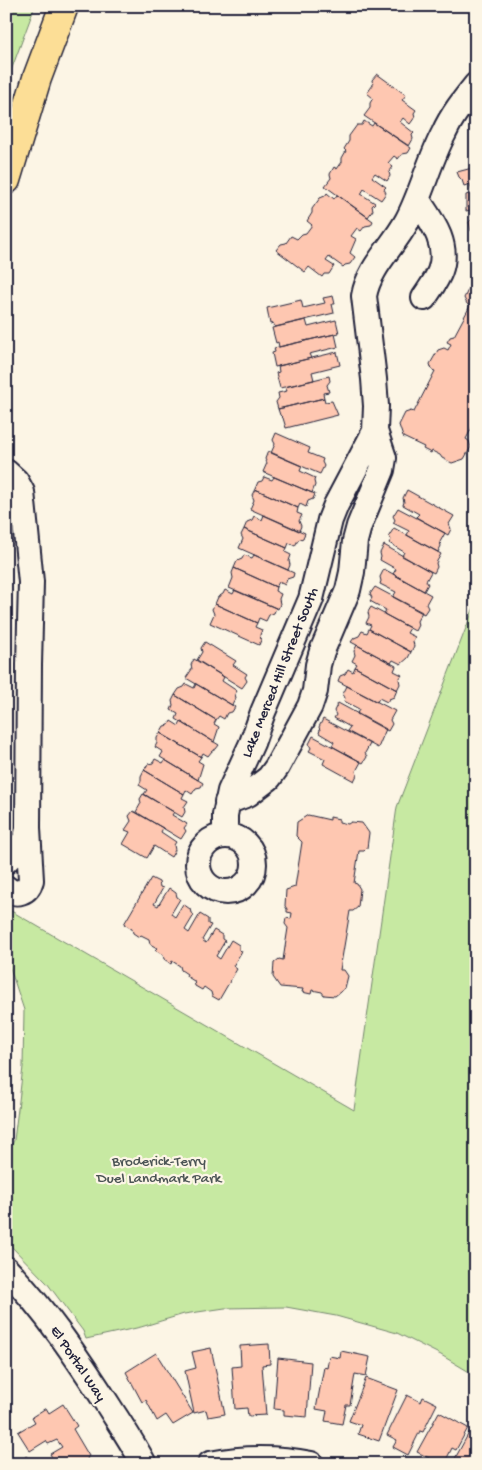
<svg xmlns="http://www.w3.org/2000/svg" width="482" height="1470" font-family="'Gochi Hand',sans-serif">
	<rect width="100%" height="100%" fill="#fcf5e5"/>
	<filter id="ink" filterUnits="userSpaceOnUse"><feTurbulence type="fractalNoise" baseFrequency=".02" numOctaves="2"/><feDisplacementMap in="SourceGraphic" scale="10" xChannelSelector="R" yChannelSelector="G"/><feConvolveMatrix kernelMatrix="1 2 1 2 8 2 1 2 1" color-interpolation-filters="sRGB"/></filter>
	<g filter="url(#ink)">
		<path fill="#c7e9a2" stroke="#74866e" d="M6,6H35L6,84Z
			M476,602V1376L441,1355L397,1333L336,1316L286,1307L225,1308L184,1314L141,1327L86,1339L83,1331L47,1283L6,1241V1157L14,1140L19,1101L23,1067L24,1010L6,956V908L354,1110L397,807Z"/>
		<path fill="#fec7b1" stroke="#22223b" d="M377,74L406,95L402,100L416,110L414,113L415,117L410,124L403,118L400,122L414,133L412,135L413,139L409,146L364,116L370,108V103L373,98L367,93L373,85L372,80Z
			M364,121L372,126L374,123L411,148L408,153L402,154L398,159L394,156L388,163L393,167L389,172L390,176L387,181L375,173L372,177L386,187L384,189L386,193L381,200L364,189L361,194L375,203L372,206L373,210L368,217L325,186L331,178L330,174L334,167L337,169L342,162V158L346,151L344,149L349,141V136L357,125H362Z
			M476,167V209L466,211V195L472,193L470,184L464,186L462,180L459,177L457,172Z
			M327,193L334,199L337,195L373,221L371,225L365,226L361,231L357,228L351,236L356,239L350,253L355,257L350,264L345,265L343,267L329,257L326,261L334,266L329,274H324L322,277L309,267L305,272L276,250L281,244L286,243L291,236L297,239L302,234L306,233L312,225L307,221L312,213V209L320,198L325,196Z
			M476,214V230L471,231L469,222L472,219L471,215Z
			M476,285V420L466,439L469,441L471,447L464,459L452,463L442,458L440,455L432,451L431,453L423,449L424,447L403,437L399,425L405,413L411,411L414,412L435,371L432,370L430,364L438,350L444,348L448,350L451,344L447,342L450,337L454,336L470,306L467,304L464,298L469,288Z
			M333,296L335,304H332L334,313L275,327L273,323L270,324L267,308L301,300L303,308L325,303L323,298Z
			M306,320L308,327L336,320L339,333L279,347L278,342L276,343L272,328Z
			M335,334L338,347L309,354L311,358L275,367L272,353L275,352L274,348Z
			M337,352L340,365L312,372L314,380L280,388L276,373L279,372L278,366Z
			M329,376L330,381L327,385L329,392L323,393L324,398L278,409L276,402L279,398L278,393L287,391L285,387Z
			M324,398L325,402L332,401L338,415L286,428L283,418L280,415L278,409Z
			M276,433L310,448L308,453L323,459L322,462L324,466L320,474L271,453L275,444L273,440Z
			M268,451L302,466L300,471L315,478L314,481L315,485L312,493L263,472L267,463L265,459Z
			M264,477L272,480L274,477L315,494L313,499L308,501L306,507L300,504L298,508L255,489L258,482L262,481Z
			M255,489L298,508L297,513L302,515L299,521L301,526L299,531L250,509L254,500L252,495Z
			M407,490L454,516L449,524L451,529L448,535L416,517L419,514L403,505L404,502L403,498Z
			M398,508L445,533L440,542L441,546L438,552L407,535L409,531L393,523L395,520L393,516Z
			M264,515L305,533L303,538L298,540L295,546L289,543L287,548L244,529L247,522L252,520L254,516L262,520Z
			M394,528L441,554L436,563L437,567L434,573L402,556L404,552L389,543L391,540L389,536Z
			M244,529L287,548L285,552L291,555L289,561L290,565L288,570L239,548L243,539L241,535Z
			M384,545L431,572L426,581L428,584L424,591L393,574L396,569L380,560L381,557L380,553Z
			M244,555L252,558L254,555L294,573L293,577L287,579L285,585L279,582L276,587L234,568L237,561L242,559Z
			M234,568L276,587L275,591L281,594L279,599L280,604L278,609L229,588L233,578L232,573Z
			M384,569L431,595L426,604L428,608L424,614L393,597L396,592L380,584L381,581L380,577Z
			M375,587L422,612L417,621L418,625L415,631L384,614L386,610L370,601L372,598L370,594Z
			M225,590L233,594L235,590L276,608L274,613L269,615L266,621L259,618L257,623L215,604L218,597L223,594Z
			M215,604L257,623L255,627L262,630L260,635L261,640L259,645L210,623L214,614L212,609Z
			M371,607L410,628L407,633L415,637L413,641L414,646L411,652L369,629L371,625L366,623L369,617L368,612Z
			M369,629L411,652L408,658L401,664L393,660L391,663L351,642L354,638L359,636L362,631L367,633Z
			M205,642L236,661L233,665L247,674L245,677L247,681L242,688L197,660L202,652L201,648Z
			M357,645L396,666L394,671L402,675L399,679L400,684L397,690L355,667L357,664L352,661L355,655L354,651Z
			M194,659L224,677L222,681L237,691L235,694L236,698L232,705L186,678L192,669L191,665Z
			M355,667L397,690L394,697L389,699L387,702L379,698L377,702L338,681L340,676L345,674L348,669L353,672Z
			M186,684L194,688L196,684L235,707L232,712L227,713L224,719L219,716L216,720L175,695L179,689L184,687Z
			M347,686L395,711L390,720L392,724L388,731L357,714L359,709L344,701L345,698L343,694Z
			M175,695L216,720L214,724L219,727L214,742L176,719L178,714L171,710L173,705L172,701Z
			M338,703L386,729L378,748L347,731L350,727L334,718L336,715L334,711Z
			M323,719L370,744L365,753L367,757L363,763L332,746L334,742L319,733L320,730L319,727Z
			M171,721L179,726L181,722L219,745L216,749L212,751L208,756L203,753L201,757L160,733L164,726L169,725Z
			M160,733L201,757L198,761L203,764L198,780L160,757L163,752L155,747L157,743V738Z
			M313,736L361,762L356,771L357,775L354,781L323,764L325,759L309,751L311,748L309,744Z
			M155,759L163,763L165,760L203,783L201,787L196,788L192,794L186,790L184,794L144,770L148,764L153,763Z
			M144,770L184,794L182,798L188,801L184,807L185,812L182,817L144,794L147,790L139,785L141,781V776Z
			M143,794L174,812L172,815L187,824L184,828L186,831L181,839L136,812L141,803L140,799Z
			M133,811L163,828L161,832L176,842L174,845L175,850L171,857L154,846L147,858L123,844L130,832L125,830L131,821L129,816Z
			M308,815L330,820V817L339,819V822L348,824L351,822L362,823L369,833L367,848L364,851H359L354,883L357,884L360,889L358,907L353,911H350L340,970H344L348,976L345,988L335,996L324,995L322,992L312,990L311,994L302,992L303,989L280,987L273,977L274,963L279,959L283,960L288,928L285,924L286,918L291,919L292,913L287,912V909L285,906L286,890L295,887L302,842L296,836L297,822Z
			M151,878L159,882L160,887L163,888L154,904L158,906L169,888L176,893L177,897L180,899L171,914L175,917L183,904L190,909L191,913L194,915L185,930L189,933L200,914L208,919V924L211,925L202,940L206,943L214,930L222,935V939L225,941L216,956L220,959L231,940L239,945V950L242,951L233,966L237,969L219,1000L212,996L211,992L204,987L202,990L195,986L194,981L186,976L187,974L181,970L180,966L172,961L171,964L164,959L163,955L155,950L157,948L150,944L149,939L141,935L139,937L133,933L132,929L124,924Z
			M269,1344L270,1364L262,1365L266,1415L248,1416L247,1408L235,1409L232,1367L241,1366L240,1346Z
			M211,1348L225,1414L208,1417L206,1410L194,1413L185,1371L196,1368L192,1352Z
			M341,1351L370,1357L366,1376L355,1374L350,1405H346L342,1424L325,1421L327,1411L316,1409L324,1367L327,1368L329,1356L340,1358Z
			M156,1353L193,1413L173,1425L166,1415L157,1421L146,1400L142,1402L126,1372Z
			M278,1358L311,1362L307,1417L284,1415V1410L274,1409Z
			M366,1378L398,1390L379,1441L358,1434L361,1425L349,1421Z
			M407,1395L421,1402L423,1397L437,1404L423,1432L420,1431L408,1455L393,1447L397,1440L387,1435Z
			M63,1404L77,1426L73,1429L89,1456L87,1458L90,1464H56L50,1454L62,1447L57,1440L48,1444L46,1441L30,1451L18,1432L35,1422L32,1417L46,1408L49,1413Z
			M439,1412L468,1428L456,1450L452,1448L444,1464H426L429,1458L417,1452Z
			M471,1429L476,1432V1464H452Z
			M6,1453L19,1464H6Z
			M26,1456L35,1464H19Z"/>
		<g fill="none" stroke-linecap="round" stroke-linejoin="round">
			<defs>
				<path id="minor" d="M417,199C431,220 450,244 440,271C437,280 429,290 424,298
					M6,472L16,481L22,492L31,582L29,665L28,828L31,880C28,892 16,897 6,888
					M227,802L248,794L269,778L277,767L310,706L315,691L318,665L322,651L348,590L352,572L355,541L359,526L382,470L384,458L375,431
					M225,836V815L230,791L252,743L263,712L311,599L330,520L336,505L375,431L376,406L374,379L364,296C369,267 393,247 407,221C422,193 429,161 444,133C452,115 464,100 476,85
					M198 864a28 28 0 1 1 56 0a28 28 0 1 1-56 0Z
					M6,861L26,839L28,828
					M6,1269C45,1310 77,1357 108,1405C120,1424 133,1443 144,1464
					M210,1464C245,1457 276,1457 311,1464"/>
				<path id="major" d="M6,180L37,78L64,6"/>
			</defs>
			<use href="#minor" stroke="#22223b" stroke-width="28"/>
			<use href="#major" stroke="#22223b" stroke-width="31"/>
			<use href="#minor" stroke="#fcf5e5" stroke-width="24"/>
			<use href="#major" stroke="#fcde96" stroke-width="28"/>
		</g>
	</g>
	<g text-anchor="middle" stroke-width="4.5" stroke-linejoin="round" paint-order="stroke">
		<g font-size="15" fill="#22223b" stroke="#fcf5e5">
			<text transform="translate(279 672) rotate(-68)" y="5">Lake Merced Hill Street South</text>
			<text transform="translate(79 1363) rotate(56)" y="5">El Portal Way</text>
		</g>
		<g font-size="15" fill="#4b5455" stroke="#fcf5e5">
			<text x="159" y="1165">Broderick-Terry<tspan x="159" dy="17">Duel Landmark Park</tspan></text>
		</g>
	</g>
	<rect width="482" height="1470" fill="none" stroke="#fcf5e5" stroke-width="25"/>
	<rect x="12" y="12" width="457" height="1445" fill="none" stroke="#22223b" stroke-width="2" filter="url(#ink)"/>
</svg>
